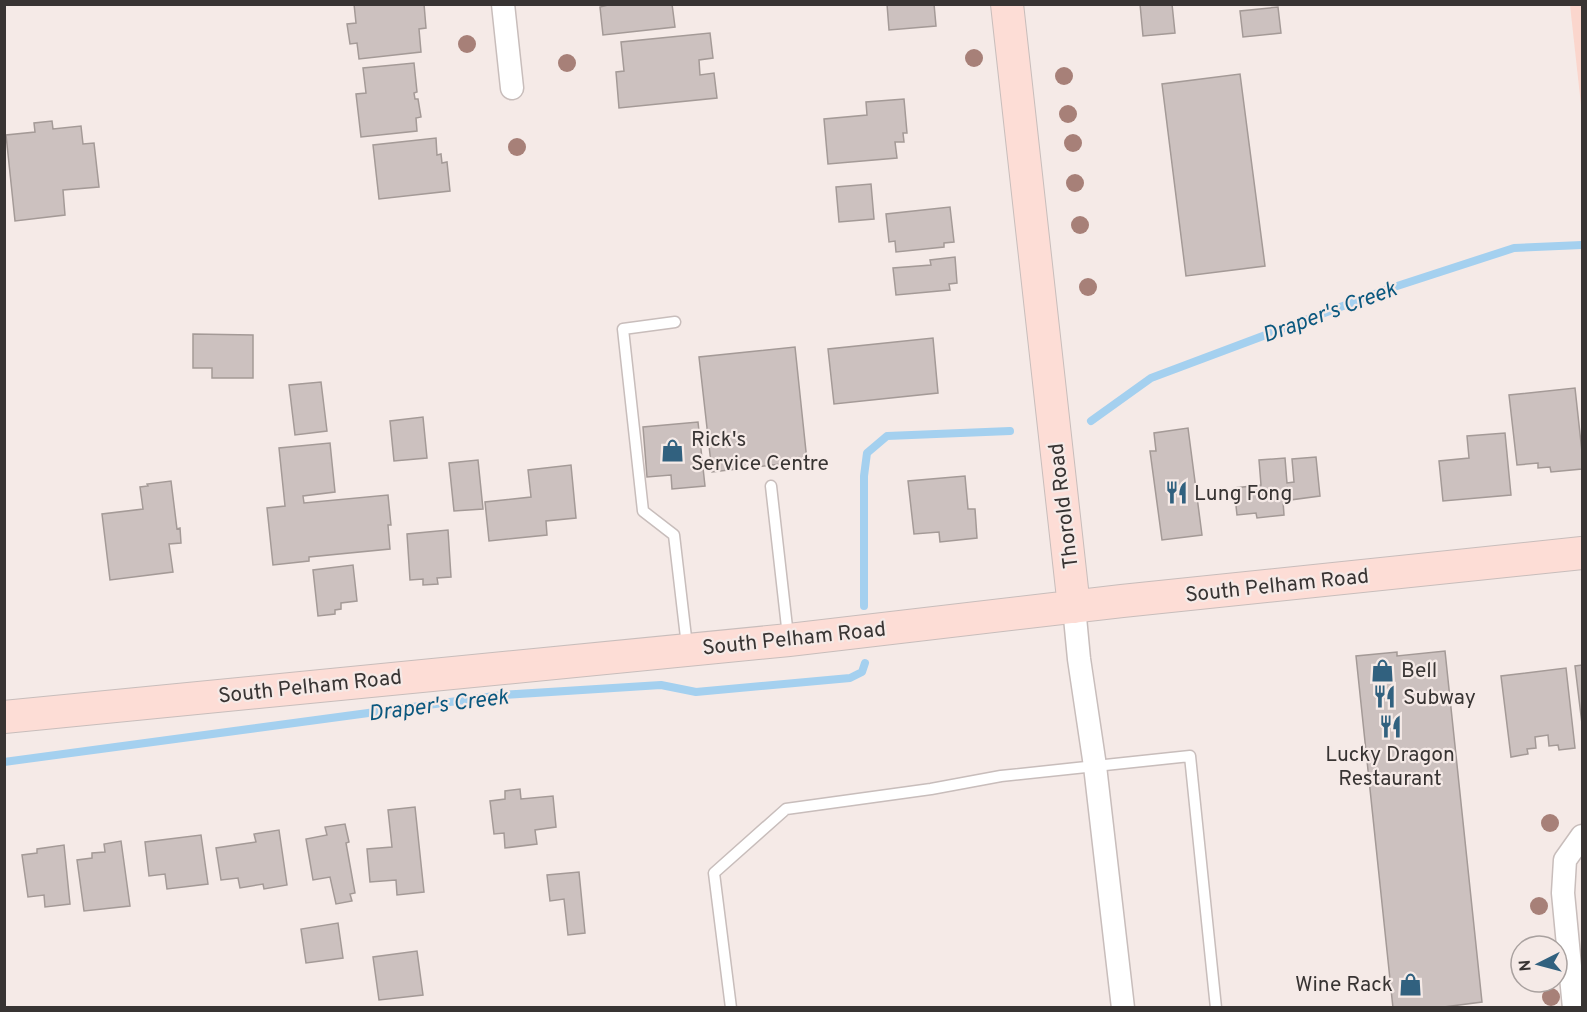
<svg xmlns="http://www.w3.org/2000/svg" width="1587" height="1012" font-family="Overpass,sans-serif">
	<rect width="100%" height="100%" fill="#f5eae7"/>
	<path fill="#fbd6cd" d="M1570,5H1582V114Z"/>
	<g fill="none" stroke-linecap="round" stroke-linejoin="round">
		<path stroke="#a4d0ef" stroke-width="8" d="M1091,421L1151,378L1391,288L1514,248L1582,245
			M864,606V476L867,453L887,436L1010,431
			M4,762L502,695L661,685L696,692L850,678L862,672L865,663"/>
	</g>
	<path fill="#ccc1bf" stroke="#a49a97" stroke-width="1.5" d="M354,4H424L426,28L419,29L421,52L359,59L357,43L350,44L347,24L356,23Z
		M612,4H672L675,27L603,35L600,7Z
		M887,4H934L936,26L889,30Z
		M1140,4H1172L1175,33L1143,36Z
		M1278,7L1281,33L1243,37L1240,11Z
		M710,33L713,58L699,60L700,75L714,73L717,98L619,108L616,72L624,71L621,42Z
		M414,63L417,92L414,93L415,99H418L421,117L416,118L417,131L361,137L356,94L366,93L363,68Z
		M1240,74L1265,266L1186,276L1162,84Z
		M904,99L907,133H903L904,142H895L897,158L828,164L824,119L867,115L866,102Z
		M52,121L53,129L81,126L83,144L94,143L99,187L63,190L65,215L15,221L6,135L35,132L34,123Z
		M436,138L437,155L441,154L442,163L447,162L450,191L379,199L373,145Z
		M871,184L874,219L839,222L836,187Z
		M950,207L954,242L944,243V247L896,252L895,241L889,242L886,214Z
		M955,257L957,283L949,284L950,290L896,295L893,268L931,265L930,260Z
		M193,334L253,335V378H212V368H193Z
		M933,338L938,393L834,404L828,349Z
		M795,347L807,461L712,472L699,357Z
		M321,382L327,431L295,435L289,385Z
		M1575,388L1582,452V469L1551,472L1550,467L1538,468V463L1517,465L1509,395Z
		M423,417L427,458L394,461L390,421Z
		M698,422L705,486L672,489L671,475L647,477L643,427Z
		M1188,428L1202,535L1162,540L1150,451H1156L1154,433Z
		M1505,433L1511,495L1443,501L1439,461L1469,458L1467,436Z
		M330,443L335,492L303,496L304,503L388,495L391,525H388L390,549L309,557V561L273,565L267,508L285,506L279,448Z
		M1316,457L1320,496L1283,501L1284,515L1257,518L1256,513L1237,515L1234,488L1261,485L1259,460L1285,458L1287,483L1294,482L1292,459Z
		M478,460L483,509L454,511L449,463Z
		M571,465L576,518L546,521L547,535L489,541L485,502L531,497L528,470Z
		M965,476L968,509H975L977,538L940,542L939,532L914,534L908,481Z
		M171,481L177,529L180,528L181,543L169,544L173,572L110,580L102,514L143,509L140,487L148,486L147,484Z
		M448,530L451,577L437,578L438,584L423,585V579L410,580L407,534Z
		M353,565L357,601L341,603V609L335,610V614L318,616L313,570Z
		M1445,651L1482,1002L1436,1008H1393L1356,656L1397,652V656Z
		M1582,665V724L1575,666Z
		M1566,668L1575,748L1559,750L1558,745L1549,746L1548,735L1535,737L1536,748L1527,749L1528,754L1511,757L1501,676Z
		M520,789L521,799L553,796L556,827L535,830L537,844L505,848L504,833L494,834L490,801L505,799V791Z
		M415,807L424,892L397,895L396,880L370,882L367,849L392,847L388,810Z
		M345,824L349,842L346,843L355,893L350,894L352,901L336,904L330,877L313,880L306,839L327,835L325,827Z
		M279,830L287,885L264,889L263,884L240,888L238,878L221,880L216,848L256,842L254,834Z
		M201,835L208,884L167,889L165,874L149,876L145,842Z
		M121,841L130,906L84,911L77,860L92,858V853L105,852L104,844Z
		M64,845L70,904L45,907L44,895L28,897L22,855L37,853V849Z
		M579,872L585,933L568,935L564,899L550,901L547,875Z
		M338,923L343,958L306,963L301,929Z
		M417,951L423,995L379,1000L373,957Z"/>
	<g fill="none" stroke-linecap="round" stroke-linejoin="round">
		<defs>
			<path id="lane" d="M675,322L623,329L643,511L674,535L687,646
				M771,486L788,636
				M731,1008L714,873L786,809L931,789L1001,776L1190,756L1216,1008"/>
			<path id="street" d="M503,4L512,88
				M1074,607L1079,659L1095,766L1123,1008
				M1574,1008L1563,893L1565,860L1582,836"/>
			<path id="secondary" d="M1007,4L1074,607
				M4,717L789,640L1122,601L1582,553"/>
		</defs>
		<use href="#lane" stroke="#c8bdbb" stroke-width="13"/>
		<use href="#street" stroke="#c8bdbb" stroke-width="25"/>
		<use href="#secondary" stroke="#c8bdbb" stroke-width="34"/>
		<use href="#lane" stroke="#fff" stroke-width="10"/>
		<use href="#street" stroke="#fff" stroke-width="22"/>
		<use href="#secondary" stroke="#fdddd6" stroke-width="32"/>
	</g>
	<g fill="#a78078">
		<circle cx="467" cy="44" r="9"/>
		<circle cx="974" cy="58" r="9"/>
		<circle cx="567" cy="63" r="9"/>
		<circle cx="1064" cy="76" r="9"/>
		<circle cx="1068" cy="114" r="9"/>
		<circle cx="1073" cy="143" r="9"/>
		<circle cx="517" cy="147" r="9"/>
		<circle cx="1075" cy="183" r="9"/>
		<circle cx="1080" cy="225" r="9"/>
		<circle cx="1088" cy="287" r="9"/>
		<circle cx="1550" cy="823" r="9"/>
		<circle cx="1539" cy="906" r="9"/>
		<circle cx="1551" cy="997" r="9"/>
	</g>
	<defs>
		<symbol id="shop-bare" viewBox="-9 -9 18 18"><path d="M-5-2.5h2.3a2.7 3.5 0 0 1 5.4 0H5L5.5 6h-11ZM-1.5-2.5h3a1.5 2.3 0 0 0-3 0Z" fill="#31617f" stroke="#f5eae7" stroke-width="2.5" paint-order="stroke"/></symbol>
		<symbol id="restaurant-bare" viewBox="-9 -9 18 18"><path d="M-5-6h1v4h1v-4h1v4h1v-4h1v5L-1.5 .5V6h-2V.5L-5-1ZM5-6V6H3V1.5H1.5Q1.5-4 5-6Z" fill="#31617f" stroke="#f5eae7" stroke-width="2.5" paint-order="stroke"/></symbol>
	</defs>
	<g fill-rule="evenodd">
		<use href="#shop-bare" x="656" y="434" width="33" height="33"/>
		<use href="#restaurant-bare" x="1160" y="476" width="33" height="33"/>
		<use href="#shop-bare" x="1366" y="654" width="33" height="33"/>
		<use href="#restaurant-bare" x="1368" y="680" width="33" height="33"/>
		<use href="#restaurant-bare" x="1374" y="710" width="33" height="33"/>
		<use href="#shop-bare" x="1394" y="968" width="33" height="33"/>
	</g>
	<g text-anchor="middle" stroke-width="4.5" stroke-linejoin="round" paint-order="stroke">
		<g font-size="21" fill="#383433" stroke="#f5eae7" text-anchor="start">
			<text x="691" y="446">Rick's<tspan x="691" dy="24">Service Centre</tspan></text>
			<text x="1194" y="500">Lung Fong</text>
			<text x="1401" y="677">Bell</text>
			<text x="1403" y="704">Subway</text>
			<text x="1390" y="761" text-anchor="middle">Lucky Dragon<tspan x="1390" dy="24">Restaurant</tspan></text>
			<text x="1393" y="991" text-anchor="end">Wine Rack</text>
		</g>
		<g font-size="21" fill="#383433" stroke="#f5eae7">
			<text transform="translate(1063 506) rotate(-97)" y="7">Thorold Road</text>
			<text transform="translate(1277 585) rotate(-6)" y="7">South Pelham Road</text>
			<text transform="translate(794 638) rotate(-6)" y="7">South Pelham Road</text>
			<text transform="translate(310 686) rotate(-6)" y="7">South Pelham Road</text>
		</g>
		<g font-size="22" font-style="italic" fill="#0b587f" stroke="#f5eae7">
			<text transform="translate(1329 311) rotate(-20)" y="8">Draper's Creek</text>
			<text transform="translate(438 704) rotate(-7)" y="8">Draper's Creek</text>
		</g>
	</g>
	<rect width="1587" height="1012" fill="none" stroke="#383433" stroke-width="12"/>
	<g transform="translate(1539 964) rotate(264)"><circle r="28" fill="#f5eae7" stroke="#a9a19f" stroke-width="1.5"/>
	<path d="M0-4.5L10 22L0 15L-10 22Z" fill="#31617f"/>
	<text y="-9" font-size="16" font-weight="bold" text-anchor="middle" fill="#383433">N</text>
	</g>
</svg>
